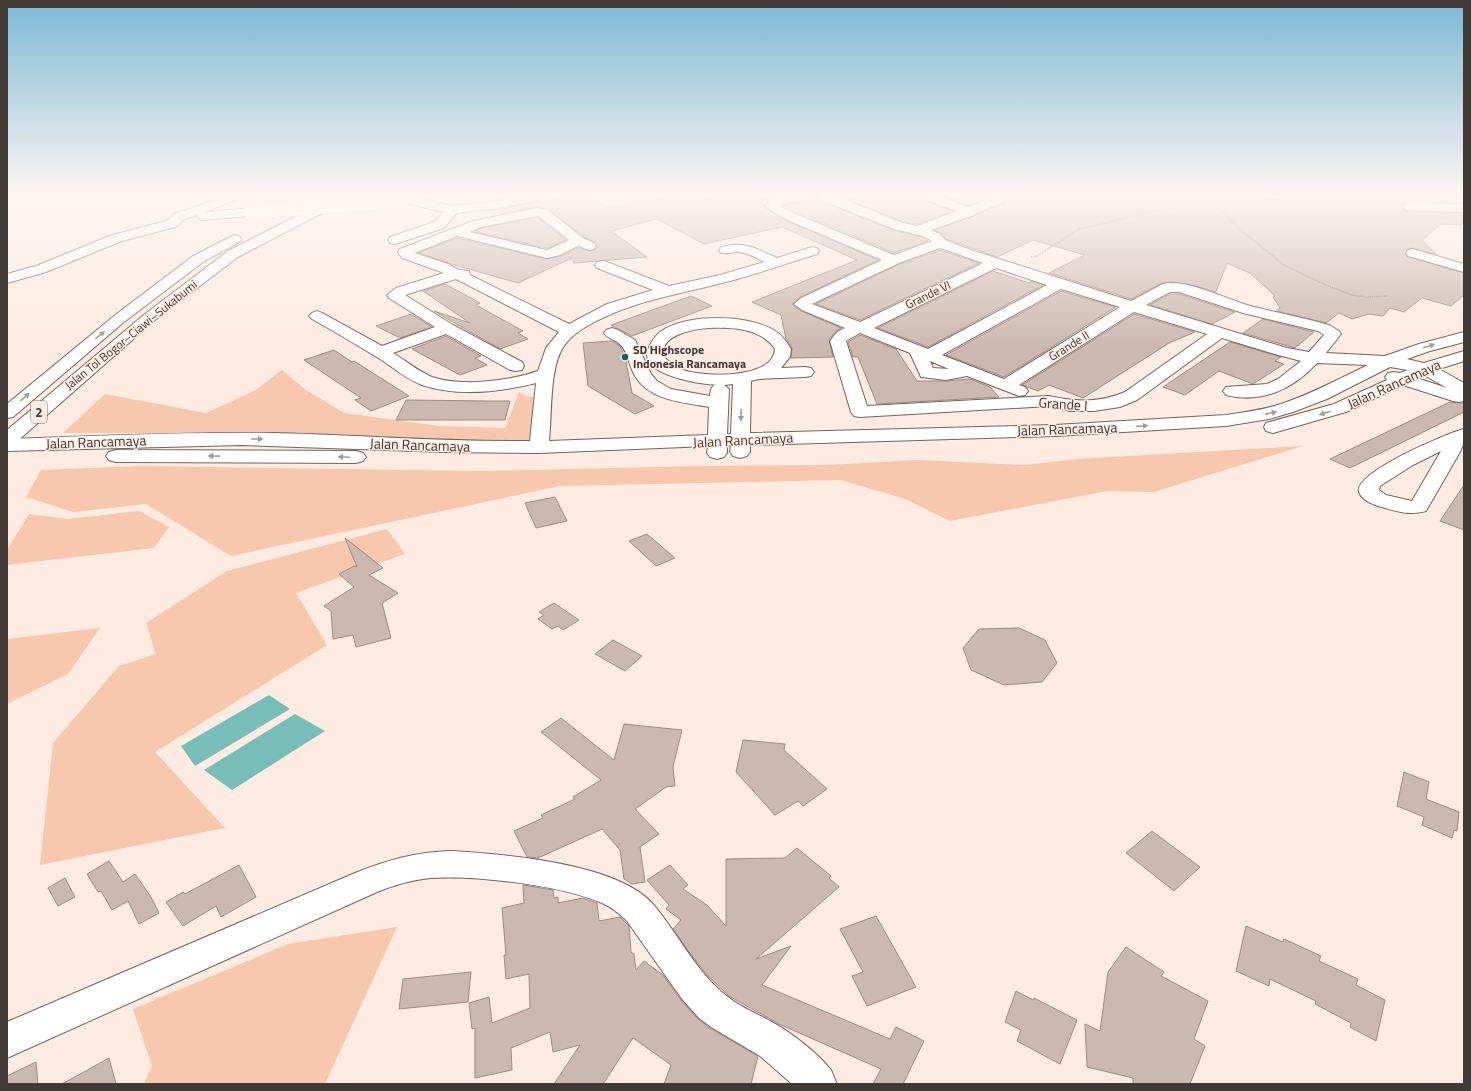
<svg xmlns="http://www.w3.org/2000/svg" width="1471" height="1091" font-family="'Titillium Web',sans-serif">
	<rect width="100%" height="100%" fill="#feebe1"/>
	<path fill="#f7c7ae" d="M282,370L306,390L344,413L439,426L505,428L519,392L528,397H539L529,442L175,433H63L105,394L206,413L254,391Z
		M1303,446L1154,492L1107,491L950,521L905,499L841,480L560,486L231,556L146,504L73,512L26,497L41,470L142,466L481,471L699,466L827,465L919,460L1026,465L1077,459Z
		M139,511L169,527L154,548L7,565V550L29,514L68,519Z
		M387,529L405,554L296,593L327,645L155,752L225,828L40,865L53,743L119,666L156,654L146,623L227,571Z
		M100,628L68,674L7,704V639Z
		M397,927L325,1084H144L152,1066L133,1009L288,944Z"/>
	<path fill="#77bdb8" d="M269,695L290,709L195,766L181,746Z
		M295,714L325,731L232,790L204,770Z"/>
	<path fill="#cbb9b0" stroke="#9d8c83" d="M551,195H588L607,207L617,205L620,206L640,201L642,203L670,195L692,203L718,195H781L771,198L764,205V207L782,219L878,260L800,297L793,303V305L801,311L841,328L836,331L829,340L833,357L791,358L792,348L786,339L781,315L752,302L857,260L782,227L704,244L657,219L611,231L647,257L574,263L572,258L518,283L458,266L419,253L457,238L547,259L561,256L578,248L588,251L595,250L597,247L595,242L584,237L548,209L538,207L502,214L501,209L535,202L557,199Z
		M812,195L815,199L893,230L922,237L928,241L894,253L783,206L809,199Z
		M837,195H918L920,199L953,211L917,224L903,222Z
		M942,195H983L986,199L968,205Z
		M1001,195H1266L1269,200H1277L1280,195H1438L1448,202H1410L1405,203L1403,208L1406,212L1463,213L1464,225L1441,224L1422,240L1437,255L1413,248L1407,249L1405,254L1408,257L1464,273V295L1451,306L1422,298L1404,312L1390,308L1383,316L1369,314L1352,319L1339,313L1326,323L1276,311L1280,308L1273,297L1275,296L1250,273L1227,263L1216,292L1196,286L1172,282L1162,283L1131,299L1049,273L1085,255L1033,240L997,257L946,239L941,233L935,230L974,216L1003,204L1005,200Z
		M538,218L566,240L547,248L475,232L481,228Z
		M940,250L979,263L860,320L816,304L900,264Z
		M993,271L1029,283L1032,281L1043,285L928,347L878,328Z
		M445,284L480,303L476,305L523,331L518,333L528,339L500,349L434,311L470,323L423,291Z
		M1061,291L1116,307L1004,377L946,355Z
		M1170,294H1179L1235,312L1212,324L1150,305Z
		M691,296L712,306L632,336L611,325Z
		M411,314L432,327L400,338L376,326Z
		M1134,314L1195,332L1169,343L1083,398L1049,385L1038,391L1022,385Z
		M1263,319L1314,332L1295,348L1243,333Z
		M860,335L896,349L917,381H946L970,379L990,387L999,397L877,404L858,357H853L848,342Z
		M446,336L481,356L475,358L487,365L460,375L412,349Z
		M612,341L620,346L625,356L632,393L654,406L635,414L588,386L583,343Z
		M1230,342L1281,357L1275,361L1284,364L1253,384L1219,371L1185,395L1163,387Z
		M334,350L352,362L354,361L409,396L371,411L355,400L361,398L304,360Z
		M406,400L488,401H510L505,420H396Z
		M1450,402L1459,403H1464V412L1350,468L1330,459Z
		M1464,485V530L1440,521Z
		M555,497L567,521L536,528L525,503Z
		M647,534L675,558L656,566L629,541Z
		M345,538L383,568L369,575L398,593L382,603L391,638L356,647L353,635L333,639L331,611L324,606L354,587L339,574L354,566L357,567Z
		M554,603L579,620L563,630L558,626L552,629L538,619L544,615L539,612Z
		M1019,628L1045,640L1057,663L1042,682L1004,685L971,670L963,648L979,629Z
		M613,640L642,656L625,671L595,654Z
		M561,718L614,760L624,724L682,730L673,767L675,786L666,787L635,809L659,834L640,847L645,882L632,884L624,879L620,850L602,829L538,858L527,857L514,831L543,818L541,815L575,799L573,797L601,780L541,732Z
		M743,740L785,744L784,750L827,789L803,806L798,801L775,815L736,772Z
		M1404,772L1429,782L1426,799L1459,812L1457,831L1454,830L1452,838L1422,825L1424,817L1397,806Z
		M1152,831L1200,867L1174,891L1126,853Z
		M797,848L831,876L829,878L839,887L756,959L791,946L762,985L890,1039L896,1027L924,1041L903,1084H873L881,1069L779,1024L729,996L707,975L689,952L673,929L681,920L666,909L669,905L647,880L670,865L688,885L683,889L707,905L726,926V859L785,858Z
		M109,861L123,882L135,874L151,897L159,913L139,924L128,901L112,910L101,891L98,892L87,874Z
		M239,865L256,897L221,917L216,906L183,926L166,902L183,892L185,894Z
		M65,878L75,897L58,906L48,888Z
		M523,885L553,890L554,898L558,897V903L583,898L597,903L599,921L620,917L629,926L631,952L634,954L636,970L644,961L663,975L681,1000L698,1019L710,1028L758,1056L751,1084H664L671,1065L633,1038L603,1084H554L580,1045L553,1052L550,1032L511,1048L512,1070L475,1078V1028L472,1029L469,1003L489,997L492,1023L530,1008L529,974L506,979L504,955H506L502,908L524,903Z
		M876,916L916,987L867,1006L852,976L863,972L840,929Z
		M1246,926L1283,942L1284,939L1321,956L1319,961L1358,979L1356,985L1385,1000L1376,1041L1350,1027L1351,1023L1315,1004L1316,1001L1270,979L1269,986L1236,971Z
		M1126,947L1164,972L1161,976L1208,1001L1194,1039L1205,1046L1190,1084H1133V1078L1087,1067L1085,1024L1100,1031L1108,972Z
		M471,972L468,1002L399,1009L403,979Z
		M1016,991L1033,1000L1034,998L1077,1020L1060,1064L1017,1041L1021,1030L1005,1022Z
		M109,1058L116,1084H62Z
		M36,1062L38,1084H7V1076Z"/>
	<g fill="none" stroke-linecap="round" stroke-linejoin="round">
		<defs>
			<path id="minor" d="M226,195H242L240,198L205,212L250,208L254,209L256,212L254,215L250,216L203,220L199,219L197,216L198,215L182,220L179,225L172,228L122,241L46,272L7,283V274L36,266L112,235L162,222L169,219L174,214L213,201Z
				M523,195H547L545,198L495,209L457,213L444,228L395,244L390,243L388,240L390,237L434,222L444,212L405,203L403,200L405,197L409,196L453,206L495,201Z
				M789,195H811L809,198L779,206L791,212L894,255L932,241L923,236L894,229L816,198L814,195H832L903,223L917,226L957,211L921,198L919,195H937L968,207L989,199L984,195H999L1004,200L1002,203L976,213L974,215L931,230L940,234L945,240L971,250L1131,301L1163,284C1186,278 1230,301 1254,307C1279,313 1304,318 1329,325L1339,331L1341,334L1326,353L1385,356L1419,344L1464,332V342L1430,351L1407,359L1424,363L1464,351V361L1439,369L1464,383V401L1459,402L1453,401L1403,385L1346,412L1273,433L1266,431L1264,427L1266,423L1334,404L1387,380L1385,377L1388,373L1394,372L1400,373L1408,370L1390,367L1327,399L1293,412L1269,419L1226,426L1055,436L750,445V452L747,456L740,458L733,456L730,452L731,445L727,446V453L724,457L717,459L710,457L707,453L708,446L539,453L445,452L241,445L7,451V439C96,436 184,432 273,433C359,435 444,442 530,441L536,383C500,392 458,397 422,385C406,379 394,368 380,359C357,345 335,332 312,319L309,316L312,313L317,311L322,313L382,346L435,327L389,298L387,295L396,288L444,273L402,258L398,252L400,249L473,221L538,208L548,210L583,238L594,243L596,246L594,249L589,250L578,246L560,255L547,258L457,236L415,253L448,264L459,270L469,271L470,275L569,324L607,304L653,290L597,268L595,265L597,262L602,261L607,262L669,286L720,275L764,262C756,258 747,252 738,252C732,252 727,254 721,253L719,250L721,247C744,241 756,248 777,258L812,247L817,248L819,251L817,254C788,263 759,273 730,281C682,294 633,300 589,325C580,330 570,337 564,346C549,367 552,415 549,441L708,435L709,407C683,402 650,401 635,376C630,368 627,351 621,345C616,340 608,339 604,333L606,330L612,328L618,330L635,340L651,374L657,381L671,389L710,396L711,389L714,385H717C700,384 635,375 649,347C652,341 655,336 660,332C685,313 749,314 775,331C782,335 787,342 791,349L790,357L781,368L805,367L811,368L814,372L811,376L805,377L759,379L751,381L750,433L1055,425L1226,415C1244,412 1263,410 1281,404C1311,394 1339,379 1368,365L1317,363C1293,389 1262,404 1226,395L1223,391L1226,387L1267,384L1278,379L1301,361L1278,355L1222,338L1137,400L1120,407L1094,411H1070L1049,406L860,417L854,416L851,412L830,341L837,332L845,328L802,310L794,304L801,298L882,260L783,218L765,206L772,199ZM538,216L569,240L547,250L470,232L481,227ZM940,248L983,263L860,322L812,304L899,263ZM996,268L1047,285L928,349L874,328ZM456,279L559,332L546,348L538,371C510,381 461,387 432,377C418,371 406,361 393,353L446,334L510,370L516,371L522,370L524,366L522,362L453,325L405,295ZM1061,289L1120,307L1004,379L942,355ZM1170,292H1179L1243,313L1318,331L1324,335L1309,352L1287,348L1146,305ZM1134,312L1207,334L1125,392C1099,403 1076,402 1049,396L867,406L846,341L860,333L910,353L921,377L946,380L967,376L1019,396L1025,395L1028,391L1025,387L1019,385ZM709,328C732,327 761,328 775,349C773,380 703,377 683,370C677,367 670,363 665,358C656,335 694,329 709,328ZM930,361L949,369L933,368ZM1424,375L1447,388L1417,378ZM733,384L731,434H727L729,389L724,385Z
				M1267,195H1279L1277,199H1269Z
				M1410,203L1464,204V212L1406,210L1404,207L1406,204Z
				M1413,249L1464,264V272L1408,256L1406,253L1408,250Z
				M1464,429V442L1460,452L1426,511C1409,516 1395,511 1378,506C1372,504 1361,499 1359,492C1353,473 1447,433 1464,429ZM1441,451L1412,501L1386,495L1379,490L1380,486L1413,465Z
				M116,450L356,451L363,453L366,457L363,461L356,463L116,462L109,460L106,456L109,452Z
				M451,851C503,854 616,863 652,903C678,933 696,973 728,997C740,1007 756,1013 770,1021C789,1031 818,1053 831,1070C833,1074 835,1080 837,1084H792L760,1056L711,1027L699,1018L682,999L627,921C620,914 611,907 602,903C560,885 476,875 430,878C412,880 394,885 377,892L7,1058V1022L355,873C388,860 415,852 451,851Z"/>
			<path id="highway" d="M337,195H353L351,198L238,257L155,320L14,444L7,446V430L145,314L228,251Z
				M234,235L239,236L241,239L239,242L203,262L124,322L13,417L7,418V404L114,316L193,256Z"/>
		</defs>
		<use href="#minor" stroke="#74645b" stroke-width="2"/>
		<use href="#highway" stroke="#74645b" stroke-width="2"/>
		<path stroke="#988c85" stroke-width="1.5" stroke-dasharray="1 1" stroke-linecap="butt" d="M1031,257L1037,256L1077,230L1157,210L1202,206L1217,207L1243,232L1284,265L1328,286L1352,295L1366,297L1387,296"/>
		<use href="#minor" fill="#fff" fill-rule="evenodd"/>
		<use href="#highway" fill="#fff" fill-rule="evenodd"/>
		<defs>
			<path id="minor-bridge" d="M250,212L402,201"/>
		</defs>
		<use href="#minor-bridge" stroke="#74645b" stroke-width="14" stroke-linecap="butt"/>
		<use href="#minor-bridge" stroke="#fff" stroke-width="14"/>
	</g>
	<defs><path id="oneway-solid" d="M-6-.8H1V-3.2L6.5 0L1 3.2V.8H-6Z"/></defs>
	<g fill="#a09c9a">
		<use href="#oneway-solid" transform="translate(100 335) rotate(-39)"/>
		<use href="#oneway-solid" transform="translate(1429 346) rotate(-17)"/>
		<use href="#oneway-solid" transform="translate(25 397) rotate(-41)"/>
		<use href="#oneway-solid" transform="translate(1271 413) rotate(-13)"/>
		<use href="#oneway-solid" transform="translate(1325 413) rotate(162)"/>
		<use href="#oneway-solid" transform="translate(741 415) rotate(92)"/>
		<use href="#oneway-solid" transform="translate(1142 426) rotate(-4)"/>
		<use href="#oneway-solid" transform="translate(257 439)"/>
		<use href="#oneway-solid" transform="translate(214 456) rotate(-179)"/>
		<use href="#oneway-solid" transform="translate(344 457) rotate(-177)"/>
	</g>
	<linearGradient id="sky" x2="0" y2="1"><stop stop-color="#7bb8d5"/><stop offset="0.56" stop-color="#fff6f2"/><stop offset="1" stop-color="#fff6f2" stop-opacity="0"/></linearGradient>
	<rect width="1471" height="348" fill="url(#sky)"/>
	<circle fill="#13625e" stroke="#feebe1" stroke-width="1.5" cx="625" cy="357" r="4"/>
	<g text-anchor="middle" stroke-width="3" stroke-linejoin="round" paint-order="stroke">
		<g font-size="12" fill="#403935" stroke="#feebe1">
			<text transform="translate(928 295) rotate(-26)" y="4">Grande VI</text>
			<text transform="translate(131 335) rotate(-39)" y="4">Jalan Tol Bogor–Ciawi–Sukabumi</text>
			<text transform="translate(1069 346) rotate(-32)" y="4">Grande II</text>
		</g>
		<g font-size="12" font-weight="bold" fill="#403935" stroke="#feebe1" text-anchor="start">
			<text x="633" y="354">SD Highscope<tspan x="633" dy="14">Indonesia Rancamaya</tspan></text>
		</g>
		<rect fill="#feebe1" stroke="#796e69" stroke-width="1" x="31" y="401" width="16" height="22" rx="3"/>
		<g font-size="13" font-weight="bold" fill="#403935">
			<text x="39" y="417">2</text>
		</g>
		<g font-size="14" fill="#403935" stroke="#feebe1">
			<text transform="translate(1394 384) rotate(-24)" y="5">Jalan Rancamaya</text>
			<text transform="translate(1063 404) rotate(4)" y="5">Grande I</text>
			<text transform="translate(1067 429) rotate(-2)" y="5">Jalan Rancamaya</text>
			<text transform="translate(743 440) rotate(-3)" y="5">Jalan Rancamaya</text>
			<text transform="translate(96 442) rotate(-2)" y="5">Jalan Rancamaya</text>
			<text transform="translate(420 445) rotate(2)" y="5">Jalan Rancamaya</text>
		</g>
	</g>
	<rect width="1471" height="1091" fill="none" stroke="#403935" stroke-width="16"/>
</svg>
